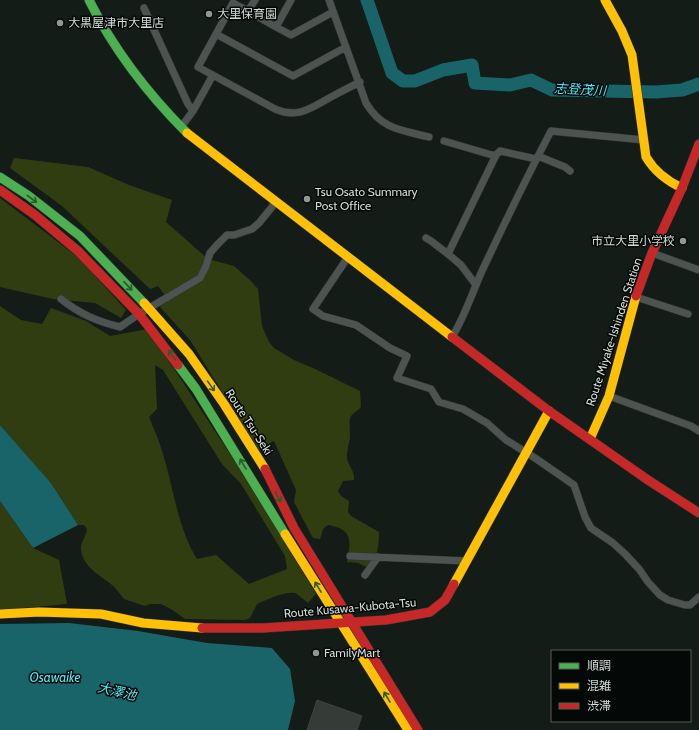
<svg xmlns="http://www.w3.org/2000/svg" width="699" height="730" font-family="Cabin,'Noto Sans JP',sans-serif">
	<rect width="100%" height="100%" fill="#141c18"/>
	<path fill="#303d10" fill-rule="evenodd" d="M14,158L88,167L129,185L172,200L166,222L208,259L234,266L251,281L258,289L262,326L269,342L274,348L294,360L315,369L360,391L361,407C358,411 352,413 350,418C349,423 350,431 350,437C349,446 345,454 348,462C351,469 355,473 354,480L343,481L338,491L341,496L349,501L348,512L351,516L379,532C379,545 378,557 369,568L358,563L347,562C351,541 353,529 328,525L323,529L320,539L313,538L294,502L296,490L274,441L258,450L190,340L160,307L164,294L158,286L150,289L62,206L10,168Z
		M0,198L79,258L126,310L121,318L95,303L53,299L0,287Z
		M0,306L21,320L42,324L51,308L86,321L110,336L148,329L247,480L316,594L308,603C304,600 299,595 295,593C286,591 265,600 257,604L250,618L245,620L185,619L171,609L161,604H150L145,606L124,599C120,594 117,589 112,585C101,576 83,567 81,550C80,543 86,537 87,529L84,525H78L51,483L0,425ZM155,365L163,370L222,464L241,484L285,556L287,569L249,584L216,555L197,559C176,525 174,486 161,448C158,438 153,427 149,417L157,409Z
		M0,501L33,548L59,560L67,604L0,610Z"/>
	<path fill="#196469" d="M0,425L51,483L78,525L33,548L0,501Z
		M69,623L138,631L207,643L272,648L290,669L295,701L288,730H0V624Z"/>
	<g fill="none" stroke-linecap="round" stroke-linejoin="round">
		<path stroke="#196469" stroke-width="13" d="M367,0L392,73L403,81H415L443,70L472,65L475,83L510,85L531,80L552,90L656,92L682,90L699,84"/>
	</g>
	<path fill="#353c38" stroke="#3e433f" d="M317,700L362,716L357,730H307Z"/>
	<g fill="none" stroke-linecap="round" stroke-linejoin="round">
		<defs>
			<path id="street" d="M255,0L248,11L233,3L198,67L275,109C298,119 311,108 331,97C340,92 350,87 360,82
				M291,0L276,27L291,35L333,12
				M329,0L366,103C382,130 402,130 429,137
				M144,8L188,104L193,111
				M248,11L276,27
				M216,34L293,76L346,47
				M181,127L193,111L213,75
				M444,141L492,155H496L500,151L536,159
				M538,156L565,167L570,171
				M426,238L431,241L448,254
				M652,253L699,270
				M348,257L313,309L323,316L356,325L390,348L407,356L397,378L431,389L439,402L463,409L487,423L506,440L535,458L574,485L585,517L591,528L613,543L625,554L639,569L648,582L660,595L668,600L685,605H690L699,597
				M476,285L461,265L448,254L496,155
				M636,297L688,314
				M61,299C80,314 96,321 120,327L139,314L200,278L206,266L210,253L217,245L227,235H234L252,229L259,223L272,207L275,201
				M452,337C465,316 472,293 482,271C504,224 527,177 551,131L644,140
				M609,396L691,426L699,431
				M350,556L467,561
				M365,575L378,557"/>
			<path id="fast" d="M89,0C114,50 147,93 187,133
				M0,177L29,196L80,236L144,303
				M178,365L196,389L285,534"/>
			<path id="slow" d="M605,0L622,31L632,55L646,157C655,172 667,181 682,188
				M187,133L452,337
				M144,303L189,354L224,404L265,469
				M590,439L609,396L636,296
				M285,534L408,730
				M454,584L549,411
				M0,614L39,612L101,614L143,623L202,628"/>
			<path id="jam" d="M0,190L35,215L78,251L139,314L178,365
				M636,296L652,253L682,188L699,144
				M452,337L549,411L648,480L699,513
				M265,469L294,528L418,730
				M202,628H263L386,620L430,612L445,600L454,584"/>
		</defs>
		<use href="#street" stroke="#2f3532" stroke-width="8"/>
		<use href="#fast" stroke="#2f3532" stroke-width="10"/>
		<use href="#slow" stroke="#2f3532" stroke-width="10"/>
		<use href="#jam" stroke="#2f3532" stroke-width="10"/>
		<use href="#street" stroke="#4d5350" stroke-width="7"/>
		<use href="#fast" stroke="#4caf50" stroke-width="9"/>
		<use href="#slow" stroke="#ffc107" stroke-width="9"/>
		<use href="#jam" stroke="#c62828" stroke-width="9"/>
	</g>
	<defs><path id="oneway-shaft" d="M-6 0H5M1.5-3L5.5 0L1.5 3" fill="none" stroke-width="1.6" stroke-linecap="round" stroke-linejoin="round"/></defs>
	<g stroke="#285c2b">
		<use href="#oneway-shaft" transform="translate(32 199) rotate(37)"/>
		<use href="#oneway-shaft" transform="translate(128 286) rotate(47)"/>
		<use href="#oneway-shaft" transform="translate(172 355) rotate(-126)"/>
		<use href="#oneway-shaft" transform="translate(211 386) rotate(55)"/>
		<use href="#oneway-shaft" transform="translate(243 464) rotate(-121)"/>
		<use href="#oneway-shaft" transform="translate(278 497) rotate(63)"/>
		<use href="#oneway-shaft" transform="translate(318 587) rotate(-121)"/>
		<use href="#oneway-shaft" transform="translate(387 697) rotate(-121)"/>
	</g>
	<g fill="#909894" stroke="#040806" stroke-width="1.5">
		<circle cx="209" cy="14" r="4"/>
		<circle cx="60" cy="23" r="4"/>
		<circle cx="307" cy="199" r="4"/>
		<circle cx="683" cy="241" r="4"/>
		<circle cx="316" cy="653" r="4"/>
	</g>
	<g text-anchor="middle" stroke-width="3" stroke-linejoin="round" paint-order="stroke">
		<g font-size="12" fill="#d2dbd6" stroke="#040806" text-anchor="start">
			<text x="217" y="18">大里保育園</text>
			<text x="68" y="27">大黒屋津市大里店</text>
			<text x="315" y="196">Tsu Osato Summary<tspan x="315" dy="14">Post Office</tspan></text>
			<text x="675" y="245" text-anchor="end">市立大里小学校</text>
			<text x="324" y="657">FamilyMart</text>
		</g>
		<g font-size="12" fill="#d2dbd6" stroke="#040806">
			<text transform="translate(614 332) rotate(-72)" y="4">Route Miyake-Ishinden Station</text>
			<text transform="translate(249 422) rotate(57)" y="4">Route Tsu-Seki</text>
			<text transform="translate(350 608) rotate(-5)" y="4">Route Kusawa-Kubota-Tsu</text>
		</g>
		<g font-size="13" font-style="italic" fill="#55e7f3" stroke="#040806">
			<text transform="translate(580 89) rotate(3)" y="5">志登茂川</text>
			<text x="55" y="682">Osawaike</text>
			<text transform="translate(117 691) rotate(13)" y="5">大澤池</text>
		</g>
	</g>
	<rect x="551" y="650" width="140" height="72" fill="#040806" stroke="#565c59"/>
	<rect x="559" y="663" width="20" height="6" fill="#4caf50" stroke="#565c59"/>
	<text x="587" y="670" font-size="12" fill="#d2dbd6">順調</text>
	<rect x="559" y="683" width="20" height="6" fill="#ffc107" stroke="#565c59"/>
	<text x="587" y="690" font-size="12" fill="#d2dbd6">混雑</text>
	<rect x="559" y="703" width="20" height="6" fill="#c62828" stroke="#565c59"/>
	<text x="587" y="710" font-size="12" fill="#d2dbd6">渋滞</text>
</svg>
